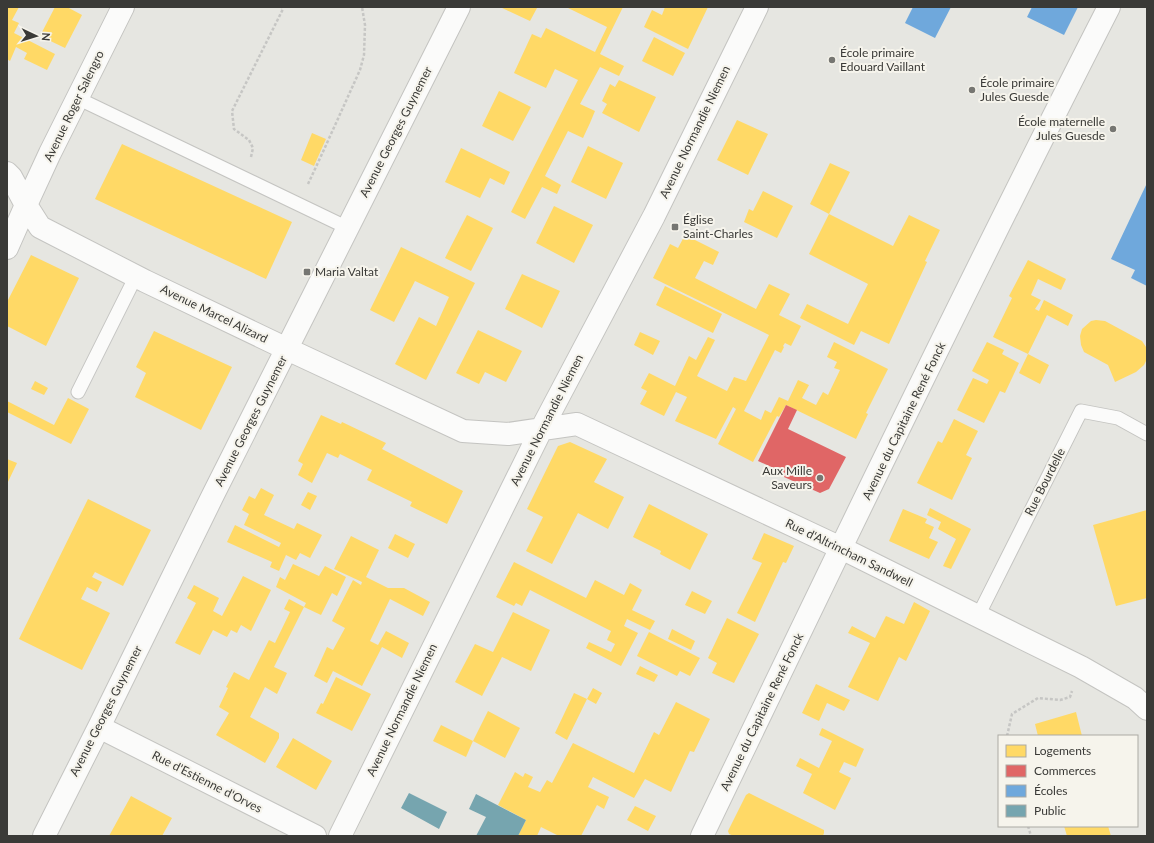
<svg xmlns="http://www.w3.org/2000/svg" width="1154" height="843" font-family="Lato,sans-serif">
	<rect width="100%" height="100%" fill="#e6e6e1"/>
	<path fill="#ffd966" d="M7,7H19L12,20L19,23L14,33L55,54L47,70L24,59L27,53L16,47L10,61L7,59Z
		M55,7H67L82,15L65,48L40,36Z
		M500,7H535L537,8L530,21Z
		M566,7H623L600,54L624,66L619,76L600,67L580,104L595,111L590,123L583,138L568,131L545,176L561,185L557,194L542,187L525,219L511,212L578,80L555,69L546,88L514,73L532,34L541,38L546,28L595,52L607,27Z
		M665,7H708L688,49L644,27L652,10L662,15Z
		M654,37L685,53L673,76L642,61Z
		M619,80L656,97L639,132L602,113L607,104L602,101L610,84L615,87Z
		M499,91L531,107L513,141L482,126Z
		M737,120L768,134L748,175L717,160Z
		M312,133L326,139L314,166L301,160Z
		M122,144L292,222L266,279L95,199Z
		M588,146L623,163L606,199L571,182Z
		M461,148L510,172L504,185L490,178L480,198L445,182Z
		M830,163L850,172L829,214L810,204Z
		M763,191L793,206L777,238L744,222L749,209L753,211Z
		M554,206L593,225L574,263L536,243Z
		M829,214L893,246L909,215L940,230L925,261L927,262L889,344L861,331L854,345L800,318L807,304L848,324L868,284L809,254Z
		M467,215L493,228L471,271L445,258Z
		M685,235L719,252L713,265L704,261L695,278L756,309L769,284L790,294L779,315L801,326L791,346L785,343L783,346L784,347L781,353L775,350L744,411L761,420L765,410L771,413L779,397L788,401L798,380L809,385L802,398L816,405L823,392L828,395L840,370L834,368L837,362L827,357L834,342L888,369L866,413L868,414L856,439L786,405L779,417L777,416L753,462L718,444L736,409L733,407L716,439L675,421L687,397L676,392L664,416L640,404L647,391L641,388L649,373L675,386L689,356L696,360L708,337L715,340L697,376L727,391L734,377L746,381L769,335L653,278L670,244L678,248Z
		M401,247L475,283L426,380L395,364L419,317L436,326L449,297L415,281L394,322L370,310Z
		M31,255L79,278L46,346L7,326V302Z
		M1028,260L1066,279L1061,290L1038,279L1031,295L1041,300L1035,309L1039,311L1044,300L1073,315L1068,326L1047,315L1028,354L1049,365L1040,384L1019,373L1028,354L993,337L1012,298L1009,296Z
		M522,274L560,291L542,328L505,309Z
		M665,286L722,314L713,333L656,305Z
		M1096,320L1105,321L1142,341L1146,347L1147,353L1146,361L1144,365L1136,372L1115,382L1108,365L1084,352L1081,345L1080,336L1082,329L1091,321Z
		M478,330L522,351L506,382L485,372L479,384L456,373Z
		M154,331L232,367L201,430L135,397L146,373L136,367Z
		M640,332L660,341L653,355L634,345Z
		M987,342L1004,350L1002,354L1019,363L1005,393L1000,391L984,423L957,410L973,378L987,384L989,380L972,371Z
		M35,381L48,388L44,395L31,389Z
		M68,398L89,409L71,444L7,412V401L54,425Z
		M321,415L341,424L342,422L386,443L382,449L463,491L447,524L410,506L412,502L367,480L372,470L340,454L338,458L327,453L312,483L298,475L303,464L298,461Z
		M954,419L978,431L966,455L972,458L952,500L917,483L938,441L942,443Z
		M570,442L607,459L594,482L624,497L608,529L578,513L552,564L526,551L543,517L527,509L558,446Z
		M7,459L17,463L7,484Z
		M261,488L274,495L264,515L294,529L297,523L322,535L310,558L300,553L296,560L286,555L279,571L270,567L272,562L227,542L235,525L279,547L281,543L244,525L249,514L242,510L249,496L255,499Z
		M308,492L317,496L310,510L301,505Z
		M88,499L151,530L123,586L95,572L92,577L102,582L97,592L87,587L81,599L110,613L82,670L19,639Z
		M649,504L708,534L690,570L660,554L661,551L633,537Z
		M930,508L971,529L951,569L943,566L956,539L938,529L941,522L927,515Z
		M903,509L927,519L925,523L934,527L929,538L938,542L929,559L889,541Z
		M1147,510V598L1116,606L1093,525Z
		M764,533L794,546L786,563L783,562L755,622L737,613L762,563L752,559Z
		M395,534L415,544L408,558L388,548Z
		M351,536L379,550L366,577L388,588H404L430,602L423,616L390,599L370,641L378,645L386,631L409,643L402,658L382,647L362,686L333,671L327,683L314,676L327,647L333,650L345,628L332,621L353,580L361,585L362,582L334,569Z
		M514,562L586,598L595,580L624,595L630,583L642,590L632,610L655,621L650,630L627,619L624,626L638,633L621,666L586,648L589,642L611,652L615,644L607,640L611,631L530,590L522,606L516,603L514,606L496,597Z
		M293,564L319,576L325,566L346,577L337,596L332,593L321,615L304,607L306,603L276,587L280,577L285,580Z
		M243,576L271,590L251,631L241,625L237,633L231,630L227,637L213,630L200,655L175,643L196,603L187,598L194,585L219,598L213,611L222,616Z
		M692,591L712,601L705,614L685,605Z
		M289,599L304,607L274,667L287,673L277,694L265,687L250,717L279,733V738L265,763L216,735L229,713L219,707L228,688L226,687L234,672L249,680L269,640L275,643L290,612L284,609Z
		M914,602L930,611L906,661L899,657L878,701L848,687L870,643L848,633L852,626L875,638L886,616L904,624Z
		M513,612L550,630L531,671L502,657L482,696L455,682L475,644L493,652Z
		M727,618L759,634L734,683L712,673L717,663L708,658Z
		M672,629L695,641L691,650L668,639Z
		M649,632L700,658L690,676L680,671L677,676L637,656Z
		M640,666L658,675L654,682L636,674Z
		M336,677L371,694L352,731L316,713L321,703L323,704Z
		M816,684L850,700L844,711L827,703L819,721L802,713Z
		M593,688L602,693L596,704L587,699Z
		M574,693L587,699L567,740L555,733Z
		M676,702L710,719L694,752L690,751L671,792L645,779L634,798L593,777L588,787L609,797L604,809L597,805L581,836H559L541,827L537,836H518L526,820L498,805L515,772L523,777L525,773L533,777L528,787L540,792L547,780L552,783L573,743L634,773L654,732L659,735Z
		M488,711L520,728L505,758L473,741Z
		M1076,712L1082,736H1038L1035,724Z
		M441,725L473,741L466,757L433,741Z
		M822,728L864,749L856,767L844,762L839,772L851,778L835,810L803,793L812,774L796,766L800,758L819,768L832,741L819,735Z
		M293,738L332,761L316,790L276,767Z
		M749,793L824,830V833L823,836H734L729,834L728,831L746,795Z
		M131,796L172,818L162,836H109Z
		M635,806L656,816L648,831L627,820Z
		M1064,826H1108L1111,836H1067Z"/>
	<path fill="#e06666" d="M786,405L797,410L788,429L846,457L829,489L820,493L784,477L785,473L758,461Z"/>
	<path fill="#6fa8dc" d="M913,7H951L935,38L905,23Z
		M1032,7H1078L1064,35L1027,17Z
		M1147,183V286L1131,278L1135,270L1111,259Z"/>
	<path fill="#76a5af" d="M409,793L447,812L439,829L401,808Z
		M476,794L526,820L518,836H476L486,817L469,809Z"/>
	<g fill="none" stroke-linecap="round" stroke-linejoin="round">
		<defs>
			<path id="service" d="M77,98L348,228
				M78,392L136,276
				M978,616L1081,411L1118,418L1147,434"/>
			<path id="minor" d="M7,173L11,177L26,205L40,227L145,281L287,349L463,431L508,434L577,424L841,548L1014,634L1081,667L1135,698L1147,709
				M7,248L26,205L50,153L123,7
				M99,727L315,836
				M44,836L99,727L213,495L459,7
				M340,836L542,428L654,216L757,7
				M702,836C835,559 969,281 1109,7"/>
		</defs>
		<use href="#service" stroke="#c4c4c1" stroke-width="15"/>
		<use href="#minor" stroke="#c4c4c1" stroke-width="24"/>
		<path stroke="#c6c6c4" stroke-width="2.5" stroke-dasharray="3 2" stroke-linecap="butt" d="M251,157L253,148L249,140L234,129L232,111L283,9L282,7
			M308,184L322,154L360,70L364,55L365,25L362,7
			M1007,736L1012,714L1038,698L1060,700L1070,697L1072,691
			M1028,826L1031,836"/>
		<use href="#service" stroke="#fbfbfa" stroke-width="13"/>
		<use href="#minor" stroke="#fbfbfa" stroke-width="22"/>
	</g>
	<g fill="#767672" stroke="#f6f4ec" stroke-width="1.5">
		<circle cx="832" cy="60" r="4"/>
		<circle cx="972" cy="90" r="4"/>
		<circle cx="1113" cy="129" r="4"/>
		<rect x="671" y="223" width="8" height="8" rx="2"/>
		<rect x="303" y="268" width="8" height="8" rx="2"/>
		<circle cx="820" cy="478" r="4"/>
	</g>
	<g text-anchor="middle" stroke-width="4" stroke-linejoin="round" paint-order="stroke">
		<g font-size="12" fill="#3a3a37" stroke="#f6f4ec" text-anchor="start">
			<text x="840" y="57">École primaire<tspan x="840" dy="14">Edouard Vaillant</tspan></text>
			<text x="980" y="87">École primaire<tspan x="980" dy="14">Jules Guesde</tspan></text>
			<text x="1105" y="126" text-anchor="end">École maternelle<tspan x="1105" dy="14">Jules Guesde</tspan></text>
			<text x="683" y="224">Église<tspan x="683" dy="14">Saint-Charles</tspan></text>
			<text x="315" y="276">Maria Valtat</text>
			<text x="812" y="475" text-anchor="end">Aux Mille<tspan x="812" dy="14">Saveurs</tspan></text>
		</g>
		<g font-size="12" fill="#3a3a37" stroke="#f6f4ec">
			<text transform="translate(74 106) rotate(-64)" y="4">Avenue Roger Salengro</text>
			<text transform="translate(396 132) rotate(-63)" y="4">Avenue Georges Guynemer</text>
			<text transform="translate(695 132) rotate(-64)" y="4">Avenue Normandie Niemen</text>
			<text transform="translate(214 314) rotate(26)" y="4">Avenue Marcel Alizard</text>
			<text transform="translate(547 420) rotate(-63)" y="4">Avenue Normandie Niemen</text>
			<text transform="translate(251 421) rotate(-63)" y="4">Avenue Georges Guynemer</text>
			<text transform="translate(904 421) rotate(-64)" y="4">Avenue du Capitaine René Fonck</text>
			<text transform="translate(1045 482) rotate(-63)" y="4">Rue Bourdelle</text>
			<text transform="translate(849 553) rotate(26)" y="4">Rue d'Altrincham Sandwell</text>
			<text transform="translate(402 710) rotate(-64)" y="4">Avenue Normandie Niemen</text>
			<text transform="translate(106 711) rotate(-63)" y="4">Avenue Georges Guynemer</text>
			<text transform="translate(762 712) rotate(-64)" y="4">Avenue du Capitaine René Fonck</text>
			<text transform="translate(207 782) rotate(27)" y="4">Rue d'Estienne d'Orves</text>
		</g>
	</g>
	<rect width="1154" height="843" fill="none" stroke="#3a3a37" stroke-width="16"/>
	<rect x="998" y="735" width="140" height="92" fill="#f6f4ec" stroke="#abaaa4"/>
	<rect x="1006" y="745" width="20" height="12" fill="#ffd966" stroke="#abaaa4"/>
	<text x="1034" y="755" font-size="12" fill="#3a3a37">Logements</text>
	<rect x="1006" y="765" width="20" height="12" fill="#e06666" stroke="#abaaa4"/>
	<text x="1034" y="775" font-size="12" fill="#3a3a37">Commerces</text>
	<rect x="1006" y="785" width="20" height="12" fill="#6fa8dc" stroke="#abaaa4"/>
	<text x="1034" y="795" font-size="12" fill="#3a3a37">Écoles</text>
	<rect x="1006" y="805" width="20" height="12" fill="#76a5af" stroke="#abaaa4"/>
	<text x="1034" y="815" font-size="12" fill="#3a3a37">Public</text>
	<g transform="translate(36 36) rotate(94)" stroke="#f6f4ec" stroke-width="3" paint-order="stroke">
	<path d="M0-3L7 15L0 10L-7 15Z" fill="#3a3a37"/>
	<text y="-6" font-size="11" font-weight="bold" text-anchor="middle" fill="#3a3a37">N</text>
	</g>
</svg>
